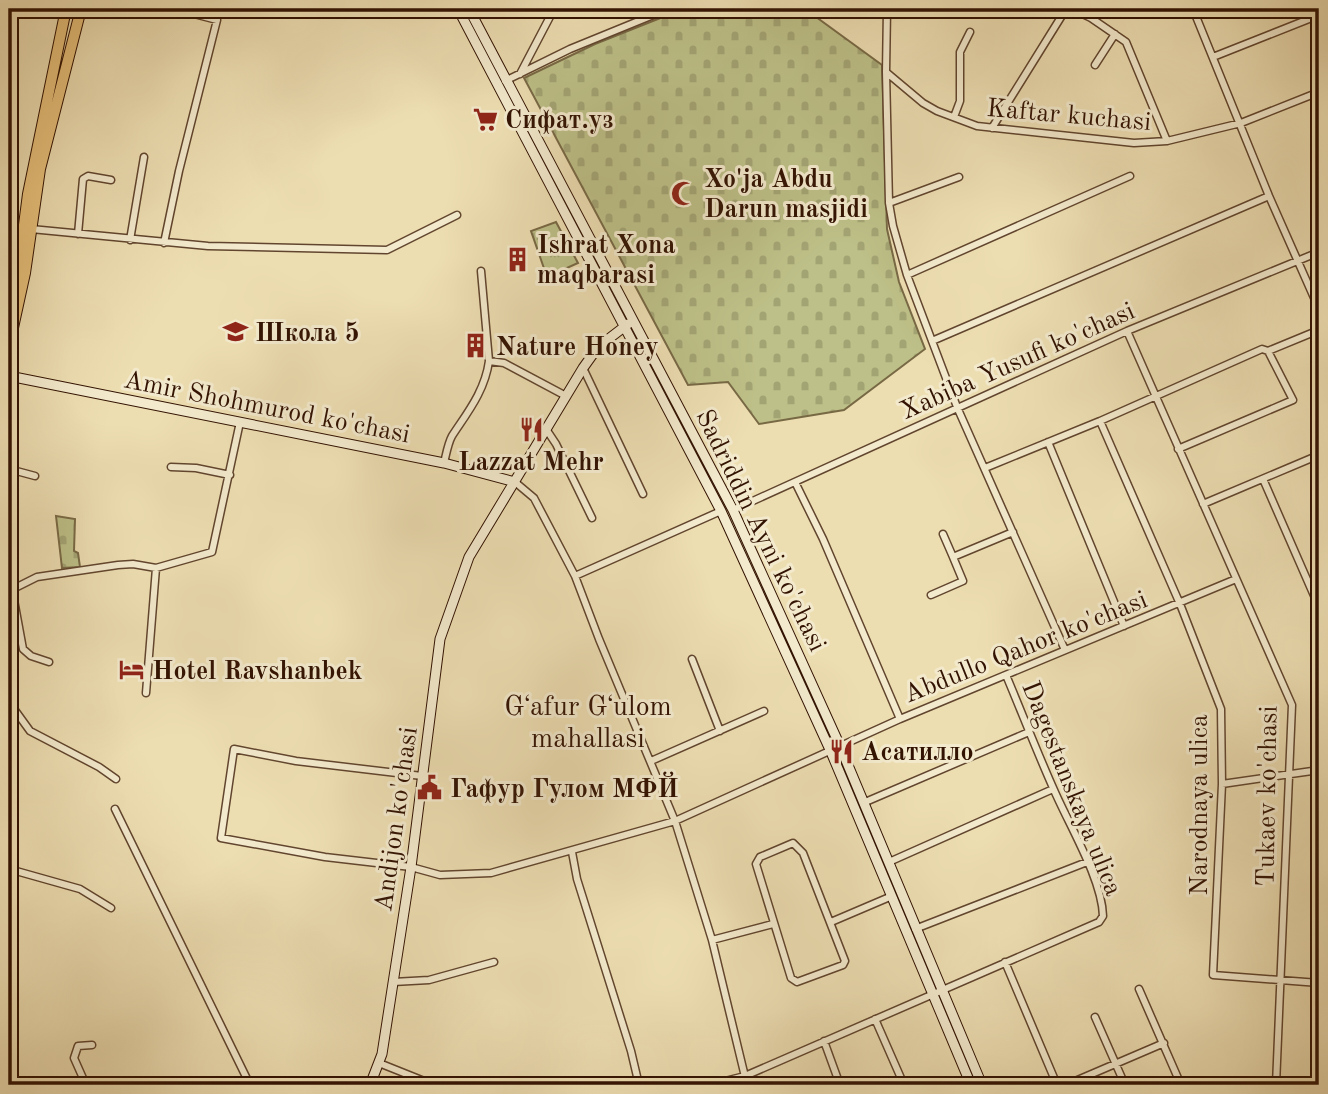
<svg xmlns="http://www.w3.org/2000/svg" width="1328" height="1094" font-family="'Old Standard TT',serif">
	<defs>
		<pattern id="cemetery-stones" width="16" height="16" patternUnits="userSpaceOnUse" patternTransform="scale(1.75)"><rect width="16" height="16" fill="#bdc088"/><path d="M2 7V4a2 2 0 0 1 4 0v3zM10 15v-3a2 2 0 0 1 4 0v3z" fill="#a3a474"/></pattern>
		<pattern id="park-tufts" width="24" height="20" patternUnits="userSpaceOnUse" patternTransform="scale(1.75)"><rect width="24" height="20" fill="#bdc088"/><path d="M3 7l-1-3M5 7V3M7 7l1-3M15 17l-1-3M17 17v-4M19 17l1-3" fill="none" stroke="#a3a474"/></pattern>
	</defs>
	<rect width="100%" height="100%" fill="#eddeb2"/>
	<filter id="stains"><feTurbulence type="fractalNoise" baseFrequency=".00286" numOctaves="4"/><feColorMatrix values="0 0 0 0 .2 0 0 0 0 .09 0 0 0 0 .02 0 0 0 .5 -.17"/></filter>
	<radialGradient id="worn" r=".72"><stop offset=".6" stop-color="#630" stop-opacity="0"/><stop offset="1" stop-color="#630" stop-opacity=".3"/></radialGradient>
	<path fill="url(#cemetery-stones)" stroke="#786945" stroke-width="2" d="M683,9H805L882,65L887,229L899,282L925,349L844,410L759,424L728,382L688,385L524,78L595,44Z
		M56,516L75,519L74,551L78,553L80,567L62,568Z"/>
	<path fill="url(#park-tufts)" stroke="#786945" stroke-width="2" d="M556,222L578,263L547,277L531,231Z"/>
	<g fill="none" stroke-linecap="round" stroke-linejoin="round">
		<defs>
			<path id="street" d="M887,9L886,72L923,103L937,111L977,126L1134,143L1167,141L1241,123L1319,92
				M1072,9L1091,18L1126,42L1167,141
				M1193,9L1269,196L1319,309
				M1213,57L1319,15
				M1095,65L1115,34
				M886,72L889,203L893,226L907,275L957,407L1065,650
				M520,74L554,9
				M505,81L570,49L668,9
				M954,117L960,101V52L970,32
				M992,128L1066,9
				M889,203L959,177
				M31,229L208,246L387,250L457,215
				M78,234L83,179L88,176L111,180
				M130,240L144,157
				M164,243L179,171L217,20L175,9
				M907,275L1130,176
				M1127,331L1292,705L1276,1085
				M932,341L1269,196
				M489,361L504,363L566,396
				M583,368L643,494
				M1100,421L1180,604L1221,709L1222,784L1213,975L1319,983
				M546,429L556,444L592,518
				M1048,442L1124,626
				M1178,449L1293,400L1268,351
				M444,463C446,455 448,443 452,436C467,413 485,391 489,361L481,271
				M171,467L196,468L230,475
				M985,468L1100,421L1262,349L1268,351L1319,330
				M9,469L35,476
				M1263,479L1319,607
				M515,482L534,498L575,576L599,639L675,821L712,940L747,1085
				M795,482L823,539L900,719
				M1203,504L1319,455
				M733,510L1127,331L1319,252
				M943,534L953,557
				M575,576L721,511
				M12,589L23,649L31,656L49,662
				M9,591L37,577L118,565L133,564L156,568L212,552L240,422
				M931,595L963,581L953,557L1013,532
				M692,659L720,731
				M146,693L156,568
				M9,702L30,731L99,767L116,779
				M651,761L764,711
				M422,776L296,761L234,749L221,838L325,857L411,867L440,875L491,873L675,821L900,719L1236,579
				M1222,784L1319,770
				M863,803L1029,732
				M115,809L250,1085
				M9,815L11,816
				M793,843L803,853L845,961L843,965L797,982L791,978L756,864L760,857Z
				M572,852L577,879L631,1051L639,1085
				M889,862L1053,789
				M9,869L80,889L111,908
				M831,922L892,896
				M915,929L1087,862
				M712,940L773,924
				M1005,962L1057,1085
				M393,982L429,980L494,962
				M1139,989L1181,1085
				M1095,1017L1125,1085
				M875,1019L904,1085
				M824,1041L840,1085
				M379,1063L434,1085
				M86,1085L74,1058L78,1046L92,1045
				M709,1085L745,1076L1099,922L1103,916C1102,879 1069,825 1054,790C1037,752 1022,713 1006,675
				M1066,1085L1164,1043"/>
			<path id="secondary" d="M458,9L721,511L831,752L971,1085
				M469,9L733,510L840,746L982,1085
				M9,376L444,463L515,482
				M370,1085L382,1054L411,867L440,639L469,557L583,368L598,347L628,324"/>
			<path id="primary" d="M9,308L20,256L28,194L66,9
				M9,346L25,273L40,169L81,9"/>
		</defs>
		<use href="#street" stroke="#61452e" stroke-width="9"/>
		<use href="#secondary" stroke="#321202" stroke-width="11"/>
		<use href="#primary" stroke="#321202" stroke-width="12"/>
		<use href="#street" stroke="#f3eacd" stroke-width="6"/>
		<use href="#secondary" stroke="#f3eacd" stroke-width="9"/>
		<use href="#primary" stroke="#e6bf79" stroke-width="10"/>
	</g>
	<defs>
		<symbol id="supermarket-bare" viewBox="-9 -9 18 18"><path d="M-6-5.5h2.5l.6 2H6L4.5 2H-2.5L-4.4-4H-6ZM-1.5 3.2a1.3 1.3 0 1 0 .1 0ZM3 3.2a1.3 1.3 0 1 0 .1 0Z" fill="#8f2418" stroke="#f3eacd" stroke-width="2.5" paint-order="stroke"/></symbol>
		<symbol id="mosque-bare" viewBox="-9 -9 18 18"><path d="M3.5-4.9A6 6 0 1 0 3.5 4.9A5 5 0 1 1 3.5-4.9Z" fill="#8f2418" stroke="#f3eacd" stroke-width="2.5" paint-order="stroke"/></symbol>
		<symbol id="building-bare" viewBox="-9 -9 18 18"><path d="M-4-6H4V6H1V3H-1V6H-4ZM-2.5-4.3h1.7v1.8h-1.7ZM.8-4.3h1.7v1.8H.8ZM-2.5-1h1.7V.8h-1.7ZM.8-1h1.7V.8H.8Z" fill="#8f2418" stroke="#f3eacd" stroke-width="2.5" paint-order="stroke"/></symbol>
		<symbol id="school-bare" viewBox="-9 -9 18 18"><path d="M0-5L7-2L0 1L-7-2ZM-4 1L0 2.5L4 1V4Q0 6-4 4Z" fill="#8f2418" stroke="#f3eacd" stroke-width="2.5" paint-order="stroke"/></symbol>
		<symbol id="restaurant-bare" viewBox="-9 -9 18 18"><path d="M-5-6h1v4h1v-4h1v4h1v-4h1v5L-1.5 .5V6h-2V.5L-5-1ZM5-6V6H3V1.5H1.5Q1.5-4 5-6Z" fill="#8f2418" stroke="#f3eacd" stroke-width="2.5" paint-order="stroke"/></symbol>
		<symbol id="hotel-bare" viewBox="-9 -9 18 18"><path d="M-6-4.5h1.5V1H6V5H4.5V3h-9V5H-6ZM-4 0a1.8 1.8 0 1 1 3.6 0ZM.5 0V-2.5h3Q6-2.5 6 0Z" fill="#8f2418" stroke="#f3eacd" stroke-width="2.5" paint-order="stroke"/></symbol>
		<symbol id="civic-bare" viewBox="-9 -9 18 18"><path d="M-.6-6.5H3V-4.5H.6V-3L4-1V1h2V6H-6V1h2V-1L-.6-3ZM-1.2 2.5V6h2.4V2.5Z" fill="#8f2418" stroke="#f3eacd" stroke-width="2.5" paint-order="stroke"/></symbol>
	</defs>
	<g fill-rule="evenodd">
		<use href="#supermarket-bare" x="468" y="102" width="35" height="35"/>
		<use href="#mosque-bare" x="666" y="176" width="35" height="35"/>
		<use href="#building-bare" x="500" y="242" width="35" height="35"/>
		<use href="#school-bare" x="218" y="314" width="35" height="35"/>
		<use href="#building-bare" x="458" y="328" width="35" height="35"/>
		<use href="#restaurant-bare" x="514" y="412" width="35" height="35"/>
		<use href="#hotel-bare" x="114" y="652" width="35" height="35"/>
		<use href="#restaurant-bare" x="824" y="734" width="35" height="35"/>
		<use href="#civic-bare" x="412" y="770" width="35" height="35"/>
	</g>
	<g text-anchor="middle" stroke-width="6" stroke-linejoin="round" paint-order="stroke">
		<g font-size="26" fill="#321202" stroke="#f3eacd">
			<text transform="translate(1069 114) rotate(5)" y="9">Kaftar kuchasi</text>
			<text transform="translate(1017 360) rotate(-24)" y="9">Xabiba Yusufi ko'chasi</text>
			<text transform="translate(267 406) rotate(11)" y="9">Amir Shohmurod ko'chasi</text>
			<text transform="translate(762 530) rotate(64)" y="9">Sadriddin Ayni ko'chasi</text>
			<text transform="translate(1025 646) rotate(-22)" y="9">Abdullo Qahor ko'chasi</text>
			<text transform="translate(1073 788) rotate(68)" y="9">Dagestanskaya ulica</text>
			<text transform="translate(1266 796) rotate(-89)" y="9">Tukaev ko'chasi</text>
			<text transform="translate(1198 805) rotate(-90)" y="9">Narodnaya ulica</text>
			<text transform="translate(395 819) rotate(-82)" y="9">Andijon ko'chasi</text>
		</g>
		<g font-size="26" font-weight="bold" fill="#321202" stroke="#f3eacd" text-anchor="start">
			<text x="505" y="128">Сифат.уз</text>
			<text x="704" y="187">Xo'ja Abdu<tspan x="704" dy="30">Darun masjidi</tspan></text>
			<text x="537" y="253">Ishrat Хоnа<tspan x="537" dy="30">mаqbаrasi</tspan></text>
			<text x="255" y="341">Школа 5</text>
			<text x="496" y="355">Nature Honey</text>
			<text x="531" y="470" text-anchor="middle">Lazzat Mehr</text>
			<text x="152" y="679">Hotel Ravshanbek</text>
			<text x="861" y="760">Асатилло</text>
			<text x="450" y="797">Гафур Гулом МФЙ</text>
		</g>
		<g font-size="28" fill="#321202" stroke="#f3eacd">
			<text x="588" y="715">Gʻafur Gʻulom<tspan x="588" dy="32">mahallasi</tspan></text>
		</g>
	</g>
	<rect width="1328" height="1094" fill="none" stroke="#eddeb2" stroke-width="35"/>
	<rect x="10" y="10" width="1307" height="1073" fill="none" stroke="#321202" stroke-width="3.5"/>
	<rect x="18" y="18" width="1293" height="1059" fill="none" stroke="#321202" stroke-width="2"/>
	<rect width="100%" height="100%" filter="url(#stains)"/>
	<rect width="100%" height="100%" fill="url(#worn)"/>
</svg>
